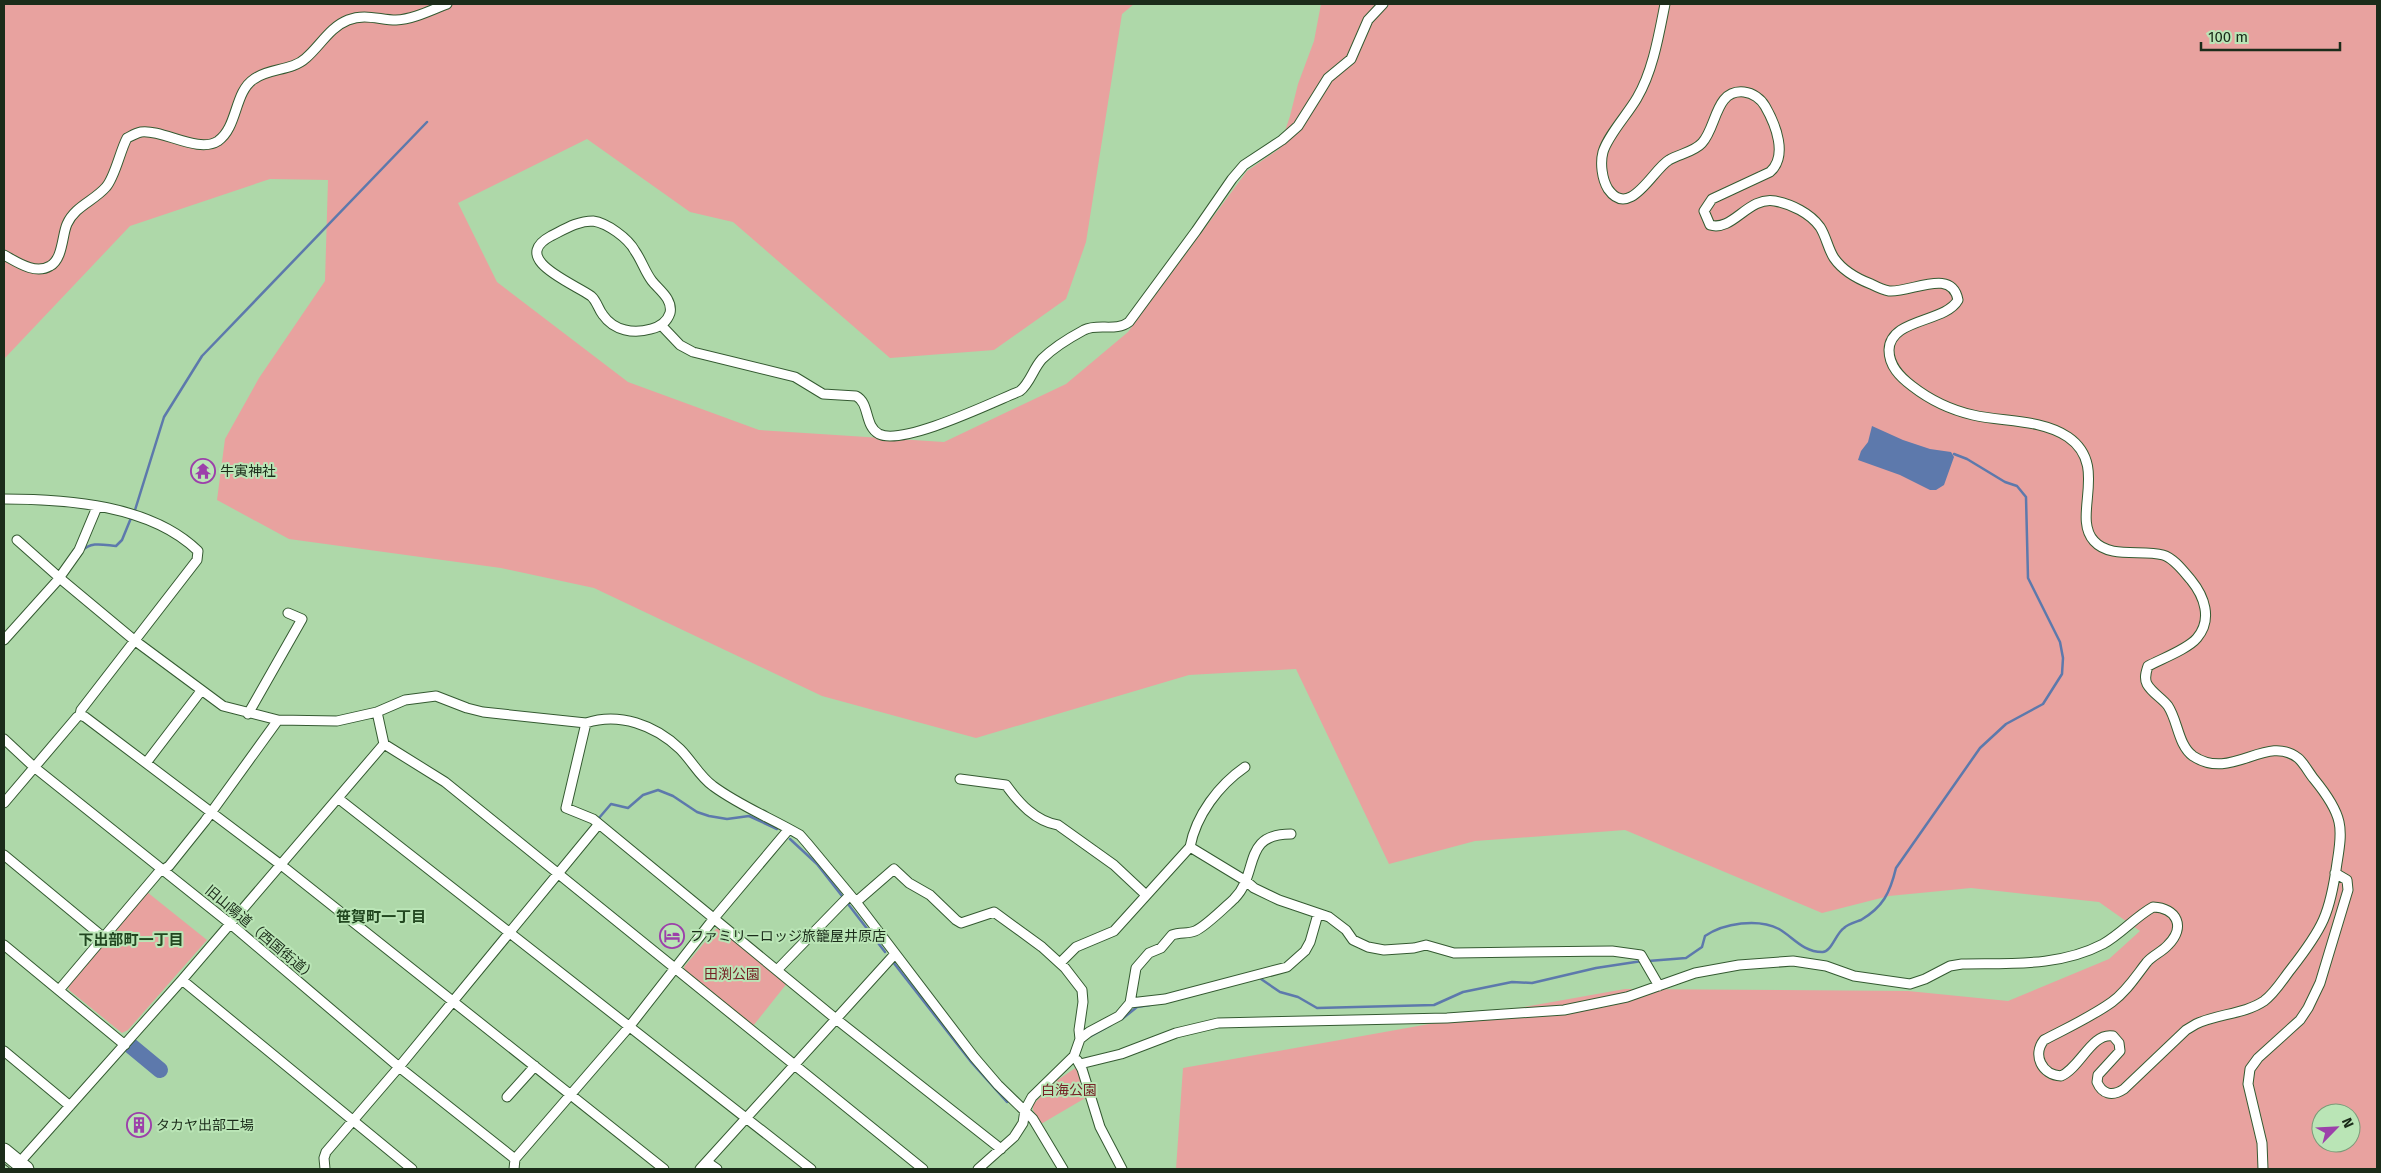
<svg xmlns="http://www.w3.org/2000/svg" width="2381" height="1173" font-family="'Fira Sans','Noto Sans JP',sans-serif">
	<rect width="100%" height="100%" fill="#aed8a9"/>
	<path fill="#e8a29f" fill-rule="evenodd" d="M4,4H1134L1122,14L1086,242L1066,299L994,350L890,358L733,222L690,212L587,139L458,203L497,282L628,382L759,430L944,442L1066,384L1128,332L1247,171L1279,149L1290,116L1298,84L1314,41L1321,4H2377V1169H1176L1183,1068L1625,989L1908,991L2008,1001L2109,959L2140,931L2099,902L1971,888L1889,896L1822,913L1625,830L1475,841L1389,864L1296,669L1189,675L976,738L822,696L594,588L501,568L289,539L217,500L225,439L259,378L325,281L328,180L270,179L130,226L4,359ZM2321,1113H2351V1143H2321Z
		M147,892L207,940L128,1030L122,1033L69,990L68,986Z
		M720,928L788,982L753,1026L686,973L684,967L716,929Z
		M1077,1067L1087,1097L1041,1124L1033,1110V1105L1053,1083Z"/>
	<path fill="#5d79ac" d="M1872,426L1903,440L1930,449L1951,452L1954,457L1944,485L1936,490H1930L1900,475L1858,460L1861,451L1868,442Z"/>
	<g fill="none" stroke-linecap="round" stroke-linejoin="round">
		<path stroke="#5d79ac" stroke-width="2.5" d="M135,510L164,417L202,356L427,122
			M82,551C91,541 104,545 116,546L122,540L131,518
			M599,818L611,804L628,808L643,795L658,790L673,796L697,812L709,816L727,819L749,816L777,829
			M790,839L817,864L842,896
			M848,904L885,952
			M1648,961L1686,958L1702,947L1705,936C1724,923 1758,918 1779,929C1793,937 1803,952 1822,952C1831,953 1836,933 1844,928C1848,924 1856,922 1861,920C1883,907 1890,893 1896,868L1980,748L2006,724L2043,704L2062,674L2063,658L2060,642L2028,578L2026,497L2017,486L2005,482L1967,459L1954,454
			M893,962L972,1063L1007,1102
			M1261,979L1280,992L1298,997L1317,1008L1434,1005L1463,992L1512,982L1532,983L1596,968L1642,961
			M1122,1019L1137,1007L1150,1005
			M1091,1036L1111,1025"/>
		<path stroke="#5d79ac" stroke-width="16" d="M131,1046L160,1070"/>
		<defs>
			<path id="street" d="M593,221C607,223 628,238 635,251C642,261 645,272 652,281C659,290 673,299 670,313C667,322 659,327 651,329C634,334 614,331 603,315C598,309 597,301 591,296C575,284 508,259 551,236C565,229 577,221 593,221Z
				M4,255C17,262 35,275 50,266C63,259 62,235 67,224C75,206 94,201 106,187C115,177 120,151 127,138C131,136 136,133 141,132C163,129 198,154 218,141C238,127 234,92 254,79C269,68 292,71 306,58C320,46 330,27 348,20C365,13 380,20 396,20C414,19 431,10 447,4
				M661,325L680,345L693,352L795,377L823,394L856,396C870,403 864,426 879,434C903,446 993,402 1020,391C1030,383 1033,369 1042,359C1052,349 1071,337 1084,330C1098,323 1116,332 1129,322L1196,231L1232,179L1244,165L1282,140L1298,126L1328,78L1351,59L1368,20L1383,4
				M4,499C67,499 151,505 198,551L197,560L81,710L80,715
				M17,540L62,580L134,640L223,706L278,720L337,721L377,712L405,700L436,696L467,708L483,712L586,723C619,712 655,725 680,749C692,761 700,777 713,786C740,806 771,818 800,835L807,843L856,902L974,1057L998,1085L1033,1119L1063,1169
				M4,640L57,581L79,550L97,507
				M377,712L384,744L445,782L923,1169
				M248,714L302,619L288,613
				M586,723L566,808L593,819L836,1019L1001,1149
				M4,739L34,767L233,926L399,1067L515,1159
				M146,763L201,691
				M960,779L1006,785C1019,803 1035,821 1058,825L1114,865L1146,895
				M339,799L811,1169
				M4,803L77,717L80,715L85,717L285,868L664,1169
				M1190,847L1246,881L1254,888L1279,900L1329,917L1346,930L1353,940L1368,947L1384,950L1414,948L1426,945L1454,953L1612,951L1641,955L1659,986
				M4,855L103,937
				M856,902L894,869L909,883L930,895L956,920L961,923L994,912L1042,947L1065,968L1082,990L1083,1002L1079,1030L1080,1039L1074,1056L1032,1097L1025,1110L1023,1123L1014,1137L978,1169
				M4,945L125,1045
				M1060,963L1076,947L1114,931L1190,847C1196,815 1219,785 1245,767
				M778,969L850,895
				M182,980L412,1169
				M59,990L158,873L169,866L205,821L278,720
				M1130,1003L1136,968L1149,953L1161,948L1172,935C1180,932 1188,934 1195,931C1205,927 1225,907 1234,899C1260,873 1241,834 1291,834
				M1080,1039L1089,1032L1119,1016L1130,1003L1165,999L1287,967L1305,951L1310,942L1318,914
				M4,1051L70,1106
				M1077,1060L1082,1069L1100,1127L1122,1169
				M1080,1064L1121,1054L1176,1033L1218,1023L1447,1018L1564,1010L1627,997L1695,973L1739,965L1793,961L1826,966L1854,976L1910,984L1925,979L1950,966L1962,964C2010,963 2059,967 2103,944C2121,934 2135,917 2153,907C2177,908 2186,927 2168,945C2162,952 2153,955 2147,962C2136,976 2127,991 2112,1002C2091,1017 2067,1028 2044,1040C2032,1055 2042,1075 2061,1076C2080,1068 2092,1032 2113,1036L2119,1043L2120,1051L2098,1075L2097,1082C2102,1094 2112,1097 2124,1089L2186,1030L2196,1024C2217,1014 2245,1014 2264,1001C2275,993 2283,979 2291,969C2323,928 2330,914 2337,863C2339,850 2342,835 2339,822C2336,808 2323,790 2314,779C2309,773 2304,763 2298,758C2266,733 2232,782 2193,756C2178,745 2178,721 2168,706C2162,698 2152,693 2147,684C2144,678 2146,672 2148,666C2161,659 2188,649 2197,638C2213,619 2204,596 2191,580C2184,572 2174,558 2163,555C2142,549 2110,559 2094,541C2071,516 2110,466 2068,437C2042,419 2003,422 1973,415C1951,410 1930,400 1912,386C1900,377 1889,366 1889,350C1890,318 1945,323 1958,300C1952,267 1911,293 1889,291C1883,290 1877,287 1871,284C1858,279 1843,271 1834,258C1828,249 1826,236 1820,227C1810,213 1791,204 1775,201C1748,196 1733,232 1710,225L1704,211L1712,199L1770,172C1788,156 1776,125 1765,106C1761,99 1753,93 1744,92C1715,89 1717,127 1702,143C1694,152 1679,154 1669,160C1653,169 1630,220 1608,189C1602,179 1600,163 1603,152C1608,135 1628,114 1637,98C1653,71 1659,34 1665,4
				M507,1097L535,1066
				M707,1162L717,1169
				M19,1163L182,980L384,744
				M325,1169L324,1158L326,1152L399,1067L598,825
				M514,1169L515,1159L629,1027L715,917L789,829
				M700,1169L894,955
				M2263,1169L2262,1143L2248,1084L2250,1069L2258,1058L2300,1020L2308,1008L2320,983L2348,890L2347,880L2335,873"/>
			<path id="highway" d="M4,1151L26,1169"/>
		</defs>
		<use href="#street" stroke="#345a31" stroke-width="11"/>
		<use href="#highway" stroke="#345a31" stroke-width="17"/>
		<use href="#street" stroke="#fff" stroke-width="9"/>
		<use href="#highway" stroke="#fff" stroke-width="15"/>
		<defs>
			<path id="rail" d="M4,1166L8,1169"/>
		</defs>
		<use href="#rail" stroke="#374c35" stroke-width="4.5"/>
		<use href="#rail" stroke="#bae5b6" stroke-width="2.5" stroke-dasharray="8" stroke-linecap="butt"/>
	</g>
	<defs>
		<symbol id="temple-ring" viewBox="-11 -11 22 22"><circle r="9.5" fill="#bae5b6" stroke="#9c40aa" stroke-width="1.5"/><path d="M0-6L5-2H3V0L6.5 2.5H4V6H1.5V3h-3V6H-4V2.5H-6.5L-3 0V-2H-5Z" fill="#9c40aa"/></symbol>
		<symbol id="hotel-ring" viewBox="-11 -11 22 22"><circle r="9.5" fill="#bae5b6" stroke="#9c40aa" stroke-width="1.5"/><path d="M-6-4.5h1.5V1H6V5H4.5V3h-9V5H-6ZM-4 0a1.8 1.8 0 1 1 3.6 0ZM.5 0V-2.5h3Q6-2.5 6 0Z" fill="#9c40aa"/></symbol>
		<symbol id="building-ring" viewBox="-11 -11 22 22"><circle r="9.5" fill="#bae5b6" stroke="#9c40aa" stroke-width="1.5"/><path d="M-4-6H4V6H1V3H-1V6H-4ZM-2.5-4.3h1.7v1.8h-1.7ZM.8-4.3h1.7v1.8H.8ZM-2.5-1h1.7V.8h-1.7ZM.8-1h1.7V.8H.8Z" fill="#9c40aa"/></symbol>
	</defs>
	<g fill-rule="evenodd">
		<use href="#temple-ring" x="189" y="457" width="28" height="28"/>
		<use href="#hotel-ring" x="658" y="922" width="28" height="28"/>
		<use href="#building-ring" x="125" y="1111" width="28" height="28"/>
	</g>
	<g text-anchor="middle" stroke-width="4" stroke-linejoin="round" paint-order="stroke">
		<g font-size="14" fill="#1b2c1a" stroke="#bae5b6" text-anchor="start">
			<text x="220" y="476">牛寅神社</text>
			<text x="690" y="941">ファミリーロッジ旅籠屋井原店</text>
			<text x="156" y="1130">タカヤ出部工場</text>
		</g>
		<g font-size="14" fill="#1b2c1a" stroke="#bae5b6">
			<text transform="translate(261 933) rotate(40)" y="5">旧山陽道（西国街道）</text>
		</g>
		<g font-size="14" fill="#752225" stroke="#bae5b6">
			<text x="732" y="979">田渕公園</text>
			<text x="1069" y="1095">白海公園</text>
		</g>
		<g font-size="15" font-weight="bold" fill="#224720" stroke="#bae5b6">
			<text x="381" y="922">笹賀町一丁目</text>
			<text x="131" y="945">下出部町一丁目</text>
		</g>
	</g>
	<rect width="2381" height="1173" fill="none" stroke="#1b2c1a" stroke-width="10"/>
	<g transform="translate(2336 1128) rotate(66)"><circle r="24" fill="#bae5b6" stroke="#7a9b78"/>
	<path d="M0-4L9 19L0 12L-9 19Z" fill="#9c40aa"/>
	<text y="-8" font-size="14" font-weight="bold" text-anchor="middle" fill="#1b2c1a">N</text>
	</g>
	<path d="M2201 42v8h139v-8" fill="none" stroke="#1b2c1a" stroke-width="2.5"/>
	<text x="2208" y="42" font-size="15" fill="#1b2c1a" stroke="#bae5b6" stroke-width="4" paint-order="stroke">100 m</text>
</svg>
